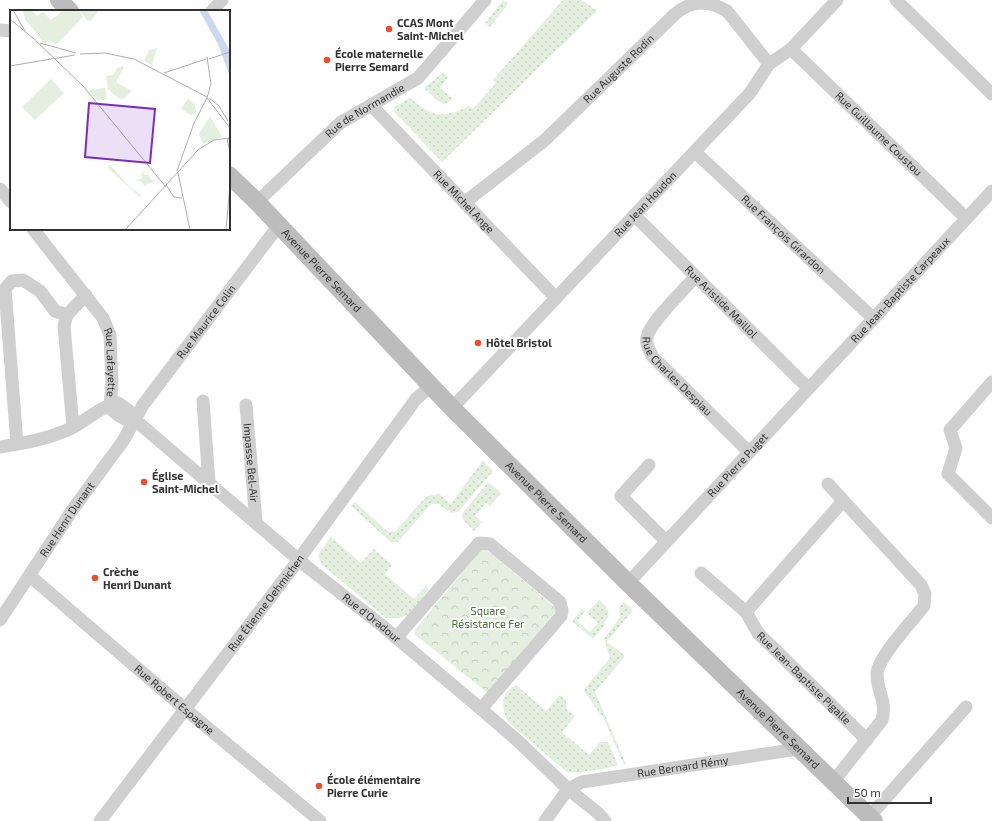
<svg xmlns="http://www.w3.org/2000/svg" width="992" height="821" font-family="'Exo 2',sans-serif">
	<defs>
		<pattern id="grass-dots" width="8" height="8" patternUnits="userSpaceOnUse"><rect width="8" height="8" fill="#e4efe0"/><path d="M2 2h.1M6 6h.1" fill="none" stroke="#c4cdc1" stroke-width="1.8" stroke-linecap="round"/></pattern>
		<pattern id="park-crowns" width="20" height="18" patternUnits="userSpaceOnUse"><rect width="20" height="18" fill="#e4efe0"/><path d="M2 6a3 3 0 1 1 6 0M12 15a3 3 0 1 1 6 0" fill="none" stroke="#c4cdc1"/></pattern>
	</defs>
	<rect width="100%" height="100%" fill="#fff"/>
	<path fill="url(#grass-dots)" d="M503,0L508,4L490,27L485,23Z
		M563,0H582L597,11L442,162L395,113L394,107L410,98C434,118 441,119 469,106L473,109L496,83L493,80Z
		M443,73L448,77L440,88L453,99L445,104L438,101L425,89V87Z
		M483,460L493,471L458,512L451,513L439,504H431L398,542H391L351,506L355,502L388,532H395L422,501L428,496L439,494L451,504Z
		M488,482L501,493L490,506L486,503L475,516L482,522L474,531L463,520L462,514Z
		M331,537L361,563L374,549L392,565L385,574L414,599L426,586L429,589L409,614L400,618H386L321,564L318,555Z
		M599,600C608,608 613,612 604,623L606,624L593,639L572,621L582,609L585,611L577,621L590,632L598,623L587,613Z
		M624,602L633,610L607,642L625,656L595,692L626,764L624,765L605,721L584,691L585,688L610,658L604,639L620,617L619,607Z
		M516,685L546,711L560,695L566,701L567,710L575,716L562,732L589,755L600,742H608L618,765C601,770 584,773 567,772L509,723C501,709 499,694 516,685Z"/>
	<path fill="url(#park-crowns)" d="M483,547L556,608L555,612L488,693L414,634L415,630Z"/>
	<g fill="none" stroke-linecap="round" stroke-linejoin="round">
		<g stroke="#cfcfcf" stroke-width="13">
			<path d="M896,0L992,94"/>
			<path d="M212,11L222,0"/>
			<path d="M0,30L11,31"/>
			<path id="s1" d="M791,49L966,218"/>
			<path id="s2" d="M371,105L556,298"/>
			<path id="s3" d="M695,152L873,318"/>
			<path d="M0,189L11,202"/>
			<path id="s4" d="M257,202L340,123L418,78L485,0"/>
			<path id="s5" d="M464,203L545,140L675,14C692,0 708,0 727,11L769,64"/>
			<path id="s6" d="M634,215L808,388"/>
			<path id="s7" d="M33,229L103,318L110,335L112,384L110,405L113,411L118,415L127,420L134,419"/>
			<path id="s8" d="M695,277C684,290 650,322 647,337C645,343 650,351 653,357L749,452"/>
			<path d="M992,382L950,430L956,448L948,474L992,518"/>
			<path d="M203,401L209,483"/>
			<path id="s9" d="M246,405L256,522"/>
			<path id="s10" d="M452,408L750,93L769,64L791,49L837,0"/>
			<path id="s11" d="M134,419L306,566L380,624L481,709L519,742L568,789L598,813L605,821"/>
			<path d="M73,427L64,326L67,315L86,295"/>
			<path d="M17,444L5,289L12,281L23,280L40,291L55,311L67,315"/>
			<path d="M0,447C25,443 48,439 72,428C87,420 101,406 118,403L132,413L134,419"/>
			<path d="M649,465L621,496L666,541"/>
			<path d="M828,484L921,585L925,594L924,606C913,620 877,658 877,674C877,693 887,699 882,720L833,782"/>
			<path id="s12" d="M701,573L746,612L758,633L867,740"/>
			<path id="s13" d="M30,576L185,709L320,821"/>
			<path id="s14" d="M628,583L992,191"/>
			<path d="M746,612L843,501"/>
			<path id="s15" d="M0,620L73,509L123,441L143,405L279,225"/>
			<path d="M396,638L479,543L490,544L560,602L562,611L561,616L481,709"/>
			<path d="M869,817L966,707"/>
			<path id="s16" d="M100,821L291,570L416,399L431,386"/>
			<path id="s17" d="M545,821L568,789L582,782L798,749"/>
		</g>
		<g stroke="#bcbcbc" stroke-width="18">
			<path d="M59,0L70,11"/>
			<path id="s18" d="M229,175L257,202L452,408L628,583L874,821"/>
		</g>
	</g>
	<g fill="#f14d2c" stroke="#fff" stroke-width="1.5">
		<circle cx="389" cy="29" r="4"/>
		<circle cx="327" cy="60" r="4"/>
		<circle cx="478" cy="343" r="4"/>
		<circle cx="144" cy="482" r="4"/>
		<circle cx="95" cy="578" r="4"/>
		<circle cx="319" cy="786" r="4"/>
	</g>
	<g text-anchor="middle" stroke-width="4" stroke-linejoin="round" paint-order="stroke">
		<g font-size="11" font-weight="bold" fill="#323232" stroke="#fff" text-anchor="start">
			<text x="397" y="27">CCAS Mont<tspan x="397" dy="13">Saint-Michel</tspan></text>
			<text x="335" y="58">École maternelle<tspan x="335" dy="13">Pierre Semard</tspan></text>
			<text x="486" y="347">Hôtel Bristol</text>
			<text x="152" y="480">Église<tspan x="152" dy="13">Saint-Michel</tspan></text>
			<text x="103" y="576">Crèche<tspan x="103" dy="13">Henri Dunant</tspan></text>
			<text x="327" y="784">École élémentaire<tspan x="327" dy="13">Pierre Curie</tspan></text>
		</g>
		<g font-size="11" fill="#323232" stroke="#fff">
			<text dy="4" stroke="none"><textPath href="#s5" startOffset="205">Rue Auguste Rodin</textPath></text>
			<text dy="4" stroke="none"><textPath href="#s4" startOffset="142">Rue de Normandie</textPath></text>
			<text dy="4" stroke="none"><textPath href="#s1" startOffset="122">Rue Guillaume Coustou</textPath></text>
			<text dy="4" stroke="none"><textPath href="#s2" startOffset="134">Rue Michel Ange</textPath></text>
			<text dy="4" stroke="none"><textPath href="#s10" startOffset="281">Rue Jean Houdon</textPath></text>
			<text dy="4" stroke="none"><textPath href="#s3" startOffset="121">Rue François Girardon</textPath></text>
			<text dy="4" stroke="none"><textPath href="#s18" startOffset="133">Avenue Pierre Semard</textPath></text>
			<text dy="4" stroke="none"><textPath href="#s14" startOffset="400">Rue Jean-Baptiste Carpeaux</textPath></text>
			<text dy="4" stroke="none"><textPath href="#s6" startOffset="123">Rue Aristide Maillol</textPath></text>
			<text dy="4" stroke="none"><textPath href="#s15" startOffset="363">Rue Maurice Colin</textPath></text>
			<text dy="4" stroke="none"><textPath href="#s7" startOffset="159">Rue Lafayette</textPath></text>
			<text dy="4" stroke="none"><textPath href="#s8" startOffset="128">Rue Charles Despiau</textPath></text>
			<text dy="4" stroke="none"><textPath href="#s9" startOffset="58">Impasse Bel-Air</textPath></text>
			<text dy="4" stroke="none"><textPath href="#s14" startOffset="161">Rue Pierre Puget</textPath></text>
			<text dy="4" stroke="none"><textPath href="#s18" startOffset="456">Avenue Pierre Semard</textPath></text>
			<text dy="4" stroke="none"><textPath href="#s15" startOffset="121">Rue Henri Dunant</textPath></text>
			<text dy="4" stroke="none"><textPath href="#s16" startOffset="274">Rue Étienne Oehmichen</textPath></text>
			<text dy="4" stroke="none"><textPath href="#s11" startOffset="310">Rue d'Oradour</textPath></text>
			<text dy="4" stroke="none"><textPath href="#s12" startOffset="148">Rue Jean-Baptiste Pigalle</textPath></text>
			<text dy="4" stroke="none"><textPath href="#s13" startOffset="190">Rue Robert Espagne</textPath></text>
			<text dy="4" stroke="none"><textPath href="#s18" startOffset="780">Avenue Pierre Semard</textPath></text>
			<text dy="4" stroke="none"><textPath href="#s17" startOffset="157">Rue Bernard Rémy</textPath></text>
		</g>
		<g font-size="11" fill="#47723b" stroke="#fff">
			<text x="488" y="615">Square<tspan x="488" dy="13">Résistance Fer</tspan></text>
		</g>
	</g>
	<g transform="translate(10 10)">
		<rect width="220" height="220" fill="#fff"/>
		<path d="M95,78L97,88L95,90H87L79,80ZM100,155L120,177L131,185L132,183L130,187L97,157Z" fill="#e4efe0"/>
		<path d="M200,106L212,127L193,134L189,124Z" fill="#e4efe0"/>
		<path d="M147,38L142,55L134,51L139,40ZM41,69L54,83L25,110L12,97ZM178,88L185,95L187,106L184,103L182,106L171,99ZM132,159L134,165H138L143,171L135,176L130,171H125L132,168Z" fill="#e4efe0"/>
		<path d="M13,0H21L27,6L33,2L41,10L54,0H69L73,7L46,35L40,30L35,35L32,34V30L15,9Z" fill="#e4efe0"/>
		<path d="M69,0H89L81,11L77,10ZM112,56L114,57L106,72L122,81L114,89L108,88L98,79L96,66L103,65L107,58Z" fill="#e4efe0"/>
		<path d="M189,0H197L220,41V67L208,34Z" fill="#cbd9f0"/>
		<path fill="none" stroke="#adadad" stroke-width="1" d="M3,0L15,21M0,9L24,29M22,27L73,76L156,177M30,33L66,43M70,44L95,43L124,49L197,87M199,49L220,42M198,50L197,47L201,74L197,88L220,118M0,56L65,45M154,63L196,49M199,88L209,96L218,111M220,128L217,130L220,141M167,161L184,113L197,88M168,163L180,220M156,175L164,187L172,188M115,220L188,140L204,130L220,128M216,220L220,174"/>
		<path fill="#7b2cbf" fill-opacity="0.15" stroke="#7b2cbf" stroke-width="2" d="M79,93L145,99L140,153L75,147Z"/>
		<rect width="220" height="220" fill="none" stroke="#323232" stroke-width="2"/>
	</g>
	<path d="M848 797v6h83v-6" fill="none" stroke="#323232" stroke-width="2"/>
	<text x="854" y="797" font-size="12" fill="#323232" stroke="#ffffff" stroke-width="3" paint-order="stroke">50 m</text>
</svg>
